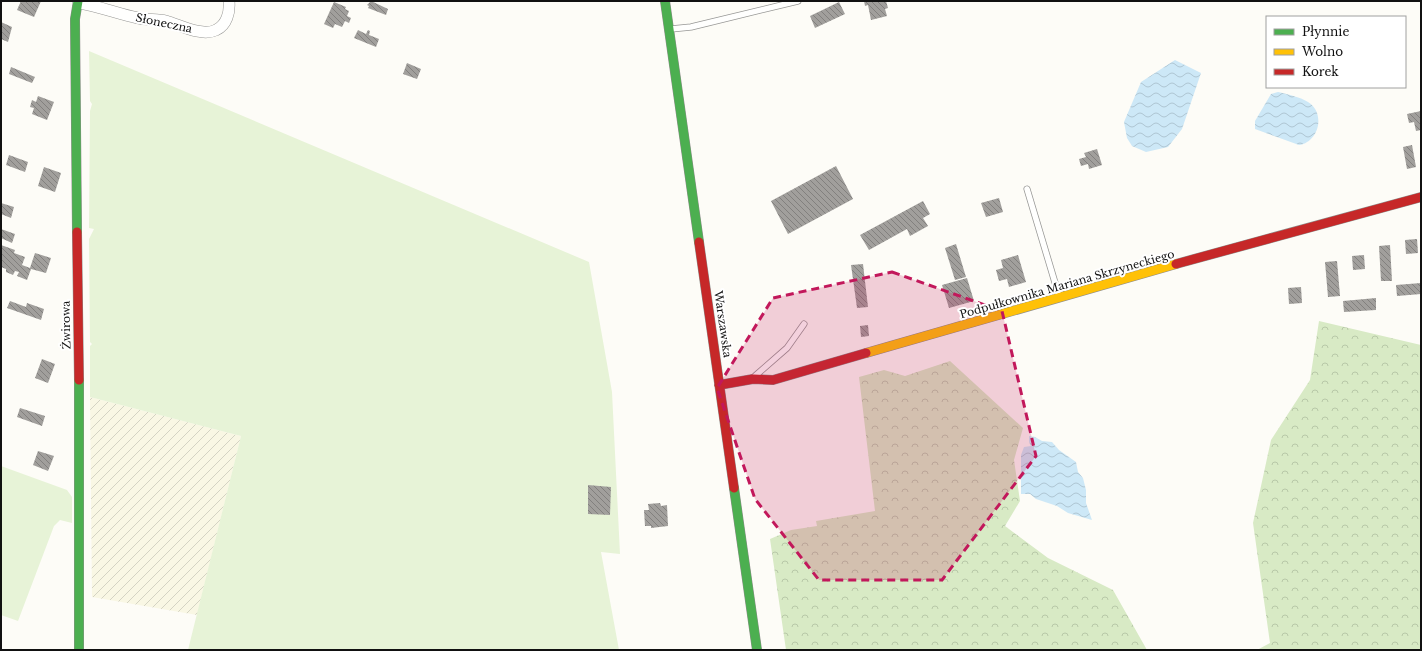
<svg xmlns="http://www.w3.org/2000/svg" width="1422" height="651" font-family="'Libre Baskerville',serif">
	<defs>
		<pattern id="farmland-furrows" width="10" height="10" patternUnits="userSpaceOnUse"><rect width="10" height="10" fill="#f9f7e4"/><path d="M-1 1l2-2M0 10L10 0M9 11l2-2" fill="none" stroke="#d4d3c3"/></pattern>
		<pattern id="forest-crowns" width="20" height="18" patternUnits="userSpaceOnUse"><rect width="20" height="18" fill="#d8eac5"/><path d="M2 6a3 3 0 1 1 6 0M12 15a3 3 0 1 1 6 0" fill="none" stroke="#b8c8a8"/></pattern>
		<pattern id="water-waves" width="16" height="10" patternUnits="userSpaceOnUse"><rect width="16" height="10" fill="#cde8f7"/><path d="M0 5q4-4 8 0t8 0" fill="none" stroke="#afc6d3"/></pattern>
		<pattern id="building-back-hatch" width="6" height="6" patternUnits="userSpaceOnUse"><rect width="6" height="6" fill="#a19f9c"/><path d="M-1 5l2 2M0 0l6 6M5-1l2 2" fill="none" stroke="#82807e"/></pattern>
	</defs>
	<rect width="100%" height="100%" fill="#fdfcf7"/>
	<path fill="url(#farmland-furrows)" d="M90,397L241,436L197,615L92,597Z"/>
	<path fill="#e7f3d7" d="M89,51L589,262L612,392L620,554L601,552L619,650H188L241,436L90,397V346L92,344L90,342L89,239L94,229L89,228L90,111L92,104L90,101Z
		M1,466L67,490L72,497V523L60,520L54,526L18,621L1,615Z"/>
	<path fill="url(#forest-crowns)" d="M1319,321L1421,345V650H1257L1270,643L1253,523L1271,440L1310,380Z
		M950,361L1023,428L1014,460L1020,501L1005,526L1048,558L1113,590L1147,650H786L770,539L791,530L817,526L816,521L875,511L859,377L884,370L905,376Z"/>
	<path fill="url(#water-waves)" d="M1175,60L1201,73L1182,129L1168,147L1146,152L1132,146L1127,138L1124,122L1141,82Z
		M1278,92C1287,94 1300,97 1308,102C1326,113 1319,142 1299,145L1255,129V121L1271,94Z
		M1029,436L1035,437L1042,441L1052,442L1059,450L1076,462L1078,472L1083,478L1086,490V503L1092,520L1068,513L1057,506L1036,499L1030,494H1021V455L1024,447L1031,446L1029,442Z"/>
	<path fill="url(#building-back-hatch)" d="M21,1H41L34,17L17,10Z
		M371,1L388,9L386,15L368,8L369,6L367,5Z
		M864,1H886L888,8L885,9L887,16L871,20L868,5L865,6Z
		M334,2L346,7L345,9L349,11L347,16L351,18L349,23L345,21L342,27L335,24L333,28L324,24Z
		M839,2L845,14L815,28L810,16Z
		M1,22L12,27L8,42L1,39Z
		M358,30L366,34L368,30L370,31L369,35L379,39L376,47L354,38Z
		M407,63L421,69L417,79L403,74Z
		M11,67L35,77L32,83L9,74Z
		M38,96L54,102L47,120L32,114L34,108L30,107L32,100L36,102Z
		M1421,111V130L1416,131L1414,122L1409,123L1407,114Z
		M1412,145L1416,167L1407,169L1403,147Z
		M1097,149L1102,165L1089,169L1088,164L1081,166L1079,159L1086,157L1084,153Z
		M9,155L28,162L25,172L6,165Z
		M836,166L853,199L788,234L771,201Z
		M44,167L61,173L55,192L38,186Z
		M999,198L1003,212L986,217L981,203Z
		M923,201L930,214L923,218L928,226L910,236L907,229L869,250L860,235Z
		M1,203L14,207L11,218L1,214Z
		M1,229L15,234L12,243L1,238Z
		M1417,239L1418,253L1406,254L1405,240Z
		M956,244L966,277L955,280L945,248Z
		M1,245L15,250L14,253L25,257L22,265L30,268L35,253L51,258L46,273L31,269L27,280L17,276L19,272L15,271L13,275L6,272V269L1,267Z
		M1390,245L1392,281H1381L1379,246Z
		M1018,255L1026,282L1009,287L1007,279L999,281L996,270L1003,268L1001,260Z
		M1364,255L1365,269L1353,270L1352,256Z
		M1337,261L1340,296L1328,297L1325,262Z
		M863,264L868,307L857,308L851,265Z
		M967,278L974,301L949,308L942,285Z
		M1421,283V294L1397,296L1396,285Z
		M1301,287L1302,303L1289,304L1288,288Z
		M1376,298V310L1344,312L1343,301Z
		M10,301L26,307L27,303L44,309L41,320L7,308Z
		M868,325L869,336L861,337L860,326Z
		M42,359L55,364L48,383L35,378Z
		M20,408L45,416L42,426L17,417Z
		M38,451L54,456L48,471L33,465Z
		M588,485L611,487L610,515L588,514Z
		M660,503L661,506L667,505L668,526L651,528V526H645L644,510H649L648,504Z"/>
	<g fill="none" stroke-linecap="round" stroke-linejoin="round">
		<defs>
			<path id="lane" d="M671,29L691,27L798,1
				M1027,189L1059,296
				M755,376L787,348L804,324"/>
			<path id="street" d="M78,3C99,6 118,14 138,18C147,20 157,19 166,21C180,25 202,37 216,30C227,25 230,12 229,1"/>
			<path id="fast" d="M665,1L699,242
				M77,232L75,19L78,1
				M79,380V650
				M734,488L757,650"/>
			<path id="slow" d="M866,353L1176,264"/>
			<path id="jam" d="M77,232L79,380
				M699,242L734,488
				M1176,264L1421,197
				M719,385L753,379L773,380L866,353"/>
		</defs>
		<use href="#lane" stroke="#979795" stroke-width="7"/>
		<use href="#street" stroke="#979795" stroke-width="12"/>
		<use href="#fast" stroke="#8e8d8b" stroke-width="10"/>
		<use href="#slow" stroke="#8e8d8b" stroke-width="10"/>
		<use href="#jam" stroke="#8e8d8b" stroke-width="10"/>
		<use href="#lane" stroke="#fffffe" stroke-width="5.5"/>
		<use href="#street" stroke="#fffffe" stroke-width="11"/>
		<use href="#fast" stroke="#4caf50" stroke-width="9"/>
		<use href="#slow" stroke="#ffc107" stroke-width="9"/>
		<use href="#jam" stroke="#c62828" stroke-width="9"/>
	</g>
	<path fill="#c2185b" fill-opacity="0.2" stroke="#c2185b" stroke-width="3" stroke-dasharray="8 5" stroke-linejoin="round" d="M892,272L1002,311L1036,456L942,580H819L755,499L717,388L773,298Z"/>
	<g text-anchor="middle" stroke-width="4" stroke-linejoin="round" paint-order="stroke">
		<g font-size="11" fill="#111" stroke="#fff">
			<text transform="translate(164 23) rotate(12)" y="4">Słoneczna</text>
			<text transform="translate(1067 284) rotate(-16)" y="4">Podpułkownika Mariana Skrzyneckiego</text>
			<text transform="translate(723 324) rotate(82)" y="4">Warszawska</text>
			<text transform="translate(66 325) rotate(-91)" y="4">Żwirowa</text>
		</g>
	</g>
	<rect width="1422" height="651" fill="none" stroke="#111111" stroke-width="4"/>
	<rect x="1266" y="16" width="140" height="72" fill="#ffffff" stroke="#a0a0a0"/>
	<rect x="1274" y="29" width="20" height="6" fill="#4caf50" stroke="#a0a0a0"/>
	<text x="1302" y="36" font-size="12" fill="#111111">Płynnie</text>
	<rect x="1274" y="49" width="20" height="6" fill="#ffc107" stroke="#a0a0a0"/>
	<text x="1302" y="56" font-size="12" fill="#111111">Wolno</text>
	<rect x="1274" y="69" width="20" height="6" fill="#c62828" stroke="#a0a0a0"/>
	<text x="1302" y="76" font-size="12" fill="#111111">Korek</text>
</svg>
